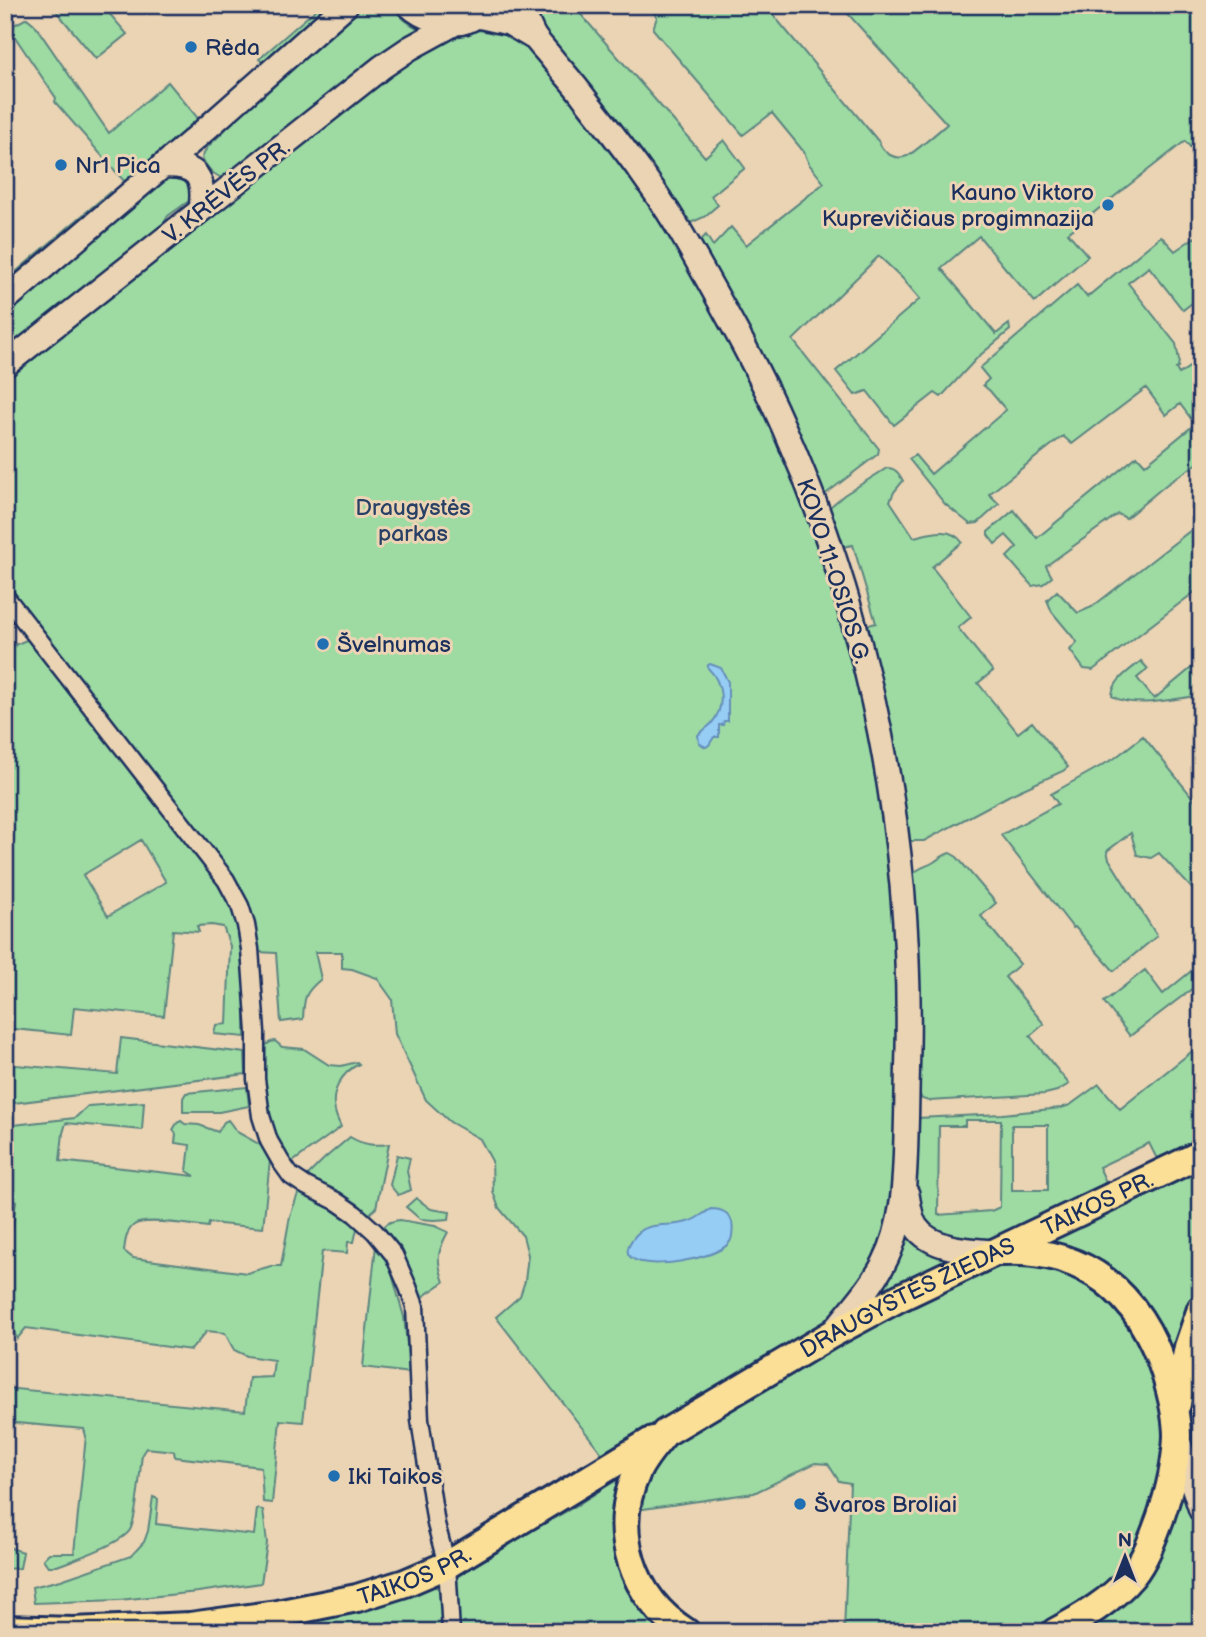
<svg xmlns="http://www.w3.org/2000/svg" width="1206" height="1637" font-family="'Balsamiq Sans',sans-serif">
	<rect width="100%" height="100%" fill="#ead4b3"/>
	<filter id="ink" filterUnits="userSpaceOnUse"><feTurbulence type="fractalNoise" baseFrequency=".0143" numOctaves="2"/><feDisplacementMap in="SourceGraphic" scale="14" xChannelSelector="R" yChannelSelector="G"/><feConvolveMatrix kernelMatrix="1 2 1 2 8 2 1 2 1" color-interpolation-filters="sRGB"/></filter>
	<g filter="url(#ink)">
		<path fill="#9ddba3" stroke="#5c8580" stroke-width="2" fill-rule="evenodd" d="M51,5H102L127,34L96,59Z
			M321,5H335L269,63L262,62L259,59Z
			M358,5H393C399,18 411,25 423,31L225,179C213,175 208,169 202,158C206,141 227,136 231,118Z
			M527,5H581L577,10L705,157L724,140L745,168L711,196L718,205L704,217L688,224L544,33Z
			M648,5H765L879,142C883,153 895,161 907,156C914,153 940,130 947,124L840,5H1201V159L1185,141L1068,233L1088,256L1035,302L1006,269L979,236L941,268L996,334L1009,324L1010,330L978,357L941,397L935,393L894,425L867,391L855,395L836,371L920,299L903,279L879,256L793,340L879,449L878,454L823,496C791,407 748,323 699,242L706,235L713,246L731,227L746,245L824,183L809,164L804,152L772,113L743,135L653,29L657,17Z
			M27,18L34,24L109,133L168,82L201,122L129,182L123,180L55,102L56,98L11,31L14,25Z
			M485,29L507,32L532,49L612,152L650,207L684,261L753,389L799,491L831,591L862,704L877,787L886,852L893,921L897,1000L893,1194L887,1234L873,1268L840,1306L815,1329L604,1456L496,1317L520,1296L525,1281L528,1255L523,1236L499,1208L493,1192L492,1161L480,1139L450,1122L426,1100L395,1034L392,999L377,978L352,969L342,968V952H315L321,979C304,993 304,998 303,1019L281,1022L276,953L257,952L237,885L208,844L135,753L5,585V376L372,84C408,61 442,37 485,29Z
			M168,171L191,176L193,198L168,216L161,228L5,355V310Z
			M110,192L111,198L5,289V281Z
			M1161,236L1175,251L1195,237L1201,245V296L1183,310L1149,267L1128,283L1176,344L1179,360L1178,368L1176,369L1179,374L1201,359V461L1167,484L1126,518L1118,514L1046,566L1052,577L1043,584L1032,586L1007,557L1017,547L1006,535L995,544L988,535V532L1014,510L1037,538L1137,456L1145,465L1195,424L1180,404L1166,415L1146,388L1072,444L1063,436L989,494L999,504L978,523L970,524L945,504L909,459L915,455L931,474L1006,410L990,391L983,385L989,379L980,368L1077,285L1087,297Z
			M887,468C896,468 899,474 903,481L894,492L890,501L914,537C931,533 950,526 962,542L932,567L971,617L958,628L993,671L978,683L1018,733L1032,722L1068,767L1063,771L1010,795L924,841H909L901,790L883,695L865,626L876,623L853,545L842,547L830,515V507L844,495Z
			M1195,527L1201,536V587L1093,670L1084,669L1070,650L1077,642L1052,612L1047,600L1057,591L1078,613L1092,607Z
			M29,639L221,882C226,892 231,902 234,912C246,953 245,996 245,1037L214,1034L216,1025L227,1024L230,946L223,927L212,925L197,926L199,932L173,930L164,1016L74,1007L71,1035L5,1028V649ZM141,840L166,882L108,916L83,875Z
			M1201,660V693L1196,696C1172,699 1132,709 1112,696C1113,680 1129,671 1141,661L1148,669L1137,678L1154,699Z
			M1143,736L1201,808V891L1197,894L1159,853L1151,858L1137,855L1131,833L1107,851L1109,859L1157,936L1114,971L1075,927L1073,928L1001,835L1058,804L1051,794L1115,758Z
			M950,853L957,857L996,903L981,916L1020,964L1005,977L1044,1024L1030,1036L1069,1084L1057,1091L1045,1094L929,1101L922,1099L918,1091L919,977L912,875C918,867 926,867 934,862C940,858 943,855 950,853Z
			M1201,963V988H1193L1130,1036L1104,1002L1145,970L1163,994Z
			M121,1038L245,1053L246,1074L5,1104V1064L117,1074Z
			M275,1041L282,1047L304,1049L329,1065L341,1066L357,1062L359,1064C342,1072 330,1092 335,1111C336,1117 339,1122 341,1127L291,1163L282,1157L264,1104L262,1053C264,1046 267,1042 275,1041Z
			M1201,1044V1143L1157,1159L1149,1143L1099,1167L1106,1182L1079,1201L987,1243L968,1244L926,1228L915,1203L917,1118L1003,1114L1061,1108L1070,1105L1099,1084L1120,1109ZM965,1120H1001L1000,1207L991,1211L938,1215L939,1126H965ZM1012,1125H1048V1190H1012Z
			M247,1087L249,1106L219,1112H183V1098L186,1093Z
			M144,1102L142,1130L66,1123L63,1133L60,1161L195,1176L187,1171L190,1145L175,1143L176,1134L173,1130L177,1123L181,1121L185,1124L199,1125L218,1132L224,1122L228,1120L237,1132L266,1148L270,1160L263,1228L209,1223L208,1227C193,1225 144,1217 134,1225C126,1231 125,1243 124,1251L133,1258L247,1273L271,1266H281L290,1216L299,1191L318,1199L357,1224V1229L354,1242H348L347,1253L322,1251L303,1422L280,1420L272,1503L263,1502L261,1467L175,1457L174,1451L146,1448L142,1454C140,1471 137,1518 130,1530C121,1544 73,1560 57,1566H48L43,1559L49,1553H74L86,1436L84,1429L5,1422V1388L245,1411L249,1378L272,1377L274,1360L247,1356L234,1350L225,1333L207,1331L191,1350L26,1328L17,1339L11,1324L5,1319V1248H10L16,1201L5,1199V1126L75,1118L88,1106Z
			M350,1137C363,1145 374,1146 389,1144L376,1208L367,1216L306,1179V1177L324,1159Z
			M397,1155L410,1158L407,1171L411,1190L398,1195L390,1185Z
			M1201,1169V1287L1192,1303L1174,1361L1090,1257L1045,1241Z
			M416,1198L431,1209L450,1212L449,1219L434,1220L420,1219L406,1207Z
			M400,1220L435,1226L448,1232C437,1252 436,1260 444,1282L419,1299L415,1281L401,1250L383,1229C386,1222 393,1221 400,1220Z
			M912,1236L953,1259L878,1293L876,1291L902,1239Z
			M376,1245L388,1260L404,1317L410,1373L363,1367Z
			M1002,1265H1037L1086,1279L1121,1314L1136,1336L1148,1361L1164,1413V1456L1152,1503L1133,1550L1110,1582L1087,1599L1045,1624L1011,1632H844L850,1483L839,1481L828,1464L815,1463L754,1493L636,1510L642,1486L673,1437L888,1318L973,1274L987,1268Z
			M1201,1328V1487L1188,1441L1186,1415Z
			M618,1479L620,1482C618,1501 615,1522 614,1542C614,1575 639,1609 661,1632H459L456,1573L576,1506Z
			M1182,1490L1201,1539V1632H1077Z
			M153,1497L158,1499L156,1524L254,1535L257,1509L263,1510L267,1543L261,1583L198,1592L119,1600L34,1603L32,1587L61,1580L131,1556L144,1542L148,1531Z
			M5,1545L13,1549L23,1552L20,1568L5,1569Z
			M430,1587H436L441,1591L444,1632H268L301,1621Z"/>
		<path fill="#96cdf5" stroke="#658eb9" stroke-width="2" d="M710,664L721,668L728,682V721H724L723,725H719V737H714L709,745L706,747L699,743L698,735C702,731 707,728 711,724C726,707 723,683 708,668V665Z
			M711,1209C720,1209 729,1212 732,1222C733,1227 733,1239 729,1243C712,1264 596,1279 636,1235C650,1220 670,1228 687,1222C696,1220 703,1213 711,1209Z"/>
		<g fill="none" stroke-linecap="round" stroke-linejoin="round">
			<defs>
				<path id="minor" d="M5,596L226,880L240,906L246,925L250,949L256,1032V1079L261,1116L269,1141L281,1162L291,1176L306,1186L336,1201L355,1214L375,1232L394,1255L408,1287L415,1306L420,1420L436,1524L447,1565L451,1632"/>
				<path id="secondary" d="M409,5C418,14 428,18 439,21C462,28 474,19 492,5
					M521,5C525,16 529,28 535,38C541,46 548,53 554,61C565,74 576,86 586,100C623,147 661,196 690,248C723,307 757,366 784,428C870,622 912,837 908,1049C907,1078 907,1107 906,1136C905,1178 904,1225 884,1263C871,1288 850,1311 832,1333
					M478,16L509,23L536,39
					M162,166C198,164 205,177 201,210
					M5,300L198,136L346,5
					M5,365L382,67L410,48L452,25
					M907,1194C909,1205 910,1218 916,1227C932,1250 970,1250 995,1252
					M1178,1440L1201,1510"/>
				<g id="primary">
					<path d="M1000,1252C1086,1247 1140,1294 1165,1373C1171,1393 1177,1415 1177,1436C1176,1463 1169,1493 1160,1519C1153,1538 1145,1560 1132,1576C1111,1601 1083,1617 1055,1632"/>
					<path d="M1177,1404L1188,1347L1201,1309"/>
					<path id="s1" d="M5,1629L73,1631L190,1626L277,1614L357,1598L405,1583L447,1565L653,1440"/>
					<path id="s2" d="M686,1632C632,1598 610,1531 637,1472C644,1457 655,1445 665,1433L830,1335L899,1298L1201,1154"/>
				</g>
			</defs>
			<use href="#minor" stroke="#1b2f5e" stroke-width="21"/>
			<use href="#secondary" stroke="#1b2f5e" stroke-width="28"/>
			<use href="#primary" stroke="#1b2f5e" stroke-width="32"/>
			<use href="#minor" stroke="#ead4b3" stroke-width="16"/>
			<use href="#secondary" stroke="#ead4b3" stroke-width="23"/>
			<use href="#primary" stroke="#fbdf96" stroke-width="26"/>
		</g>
	</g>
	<g fill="#1f6fb2" stroke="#ead4b3" stroke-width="2.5">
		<circle cx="191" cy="47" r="7"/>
		<circle cx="61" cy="165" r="7"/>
		<circle cx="1108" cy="205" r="7"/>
		<circle cx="323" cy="644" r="7"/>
		<circle cx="334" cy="1476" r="7"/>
		<circle cx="800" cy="1504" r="7"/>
	</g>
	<g text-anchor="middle" stroke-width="6" stroke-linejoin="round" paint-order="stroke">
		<g font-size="23" fill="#1b2f5e" stroke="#ead4b3" text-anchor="start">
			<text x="205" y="55">Rėda</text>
			<text x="75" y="173">Nr1 Pica</text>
			<text x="1094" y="200" text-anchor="end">Kauno Viktoro<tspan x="1094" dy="26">Kuprevičiaus progimnazija</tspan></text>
			<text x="337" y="652">Švelnumas</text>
			<text x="348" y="1484">Iki Taikos</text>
			<text x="814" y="1512">Švaros Broliai</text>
		</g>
		<g font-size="23" fill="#1b2f5e" stroke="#ead4b3">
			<text transform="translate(226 191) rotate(-38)" y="8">V. KRĖVĖS PR.</text>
			<text transform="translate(834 571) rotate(72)" y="8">KOVO 11-OSIOS G.</text>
			<text dy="8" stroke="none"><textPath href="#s2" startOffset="721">TAIKOS PR.</textPath></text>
			<text dy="8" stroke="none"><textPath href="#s2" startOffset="509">DRAUGYSTĖS ŽIEDAS</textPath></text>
			<text dy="8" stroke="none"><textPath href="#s1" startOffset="416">TAIKOS PR.</textPath></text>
		</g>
		<g font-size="23" fill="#284065" stroke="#ead4b3">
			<text x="413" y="515">Draugystės<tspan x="413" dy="26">parkas</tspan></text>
		</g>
	</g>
	<rect width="1206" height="1637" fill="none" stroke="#ead4b3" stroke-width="28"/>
	<rect x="14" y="14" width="1178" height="1609" fill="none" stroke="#1b2f5e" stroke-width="2.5" filter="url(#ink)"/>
	<g transform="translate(1125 1557)" stroke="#ead4b3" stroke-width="5" paint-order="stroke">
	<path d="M0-5L12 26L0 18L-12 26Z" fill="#1b2f5e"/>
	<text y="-10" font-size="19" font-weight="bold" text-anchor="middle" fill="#1b2f5e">N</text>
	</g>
</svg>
